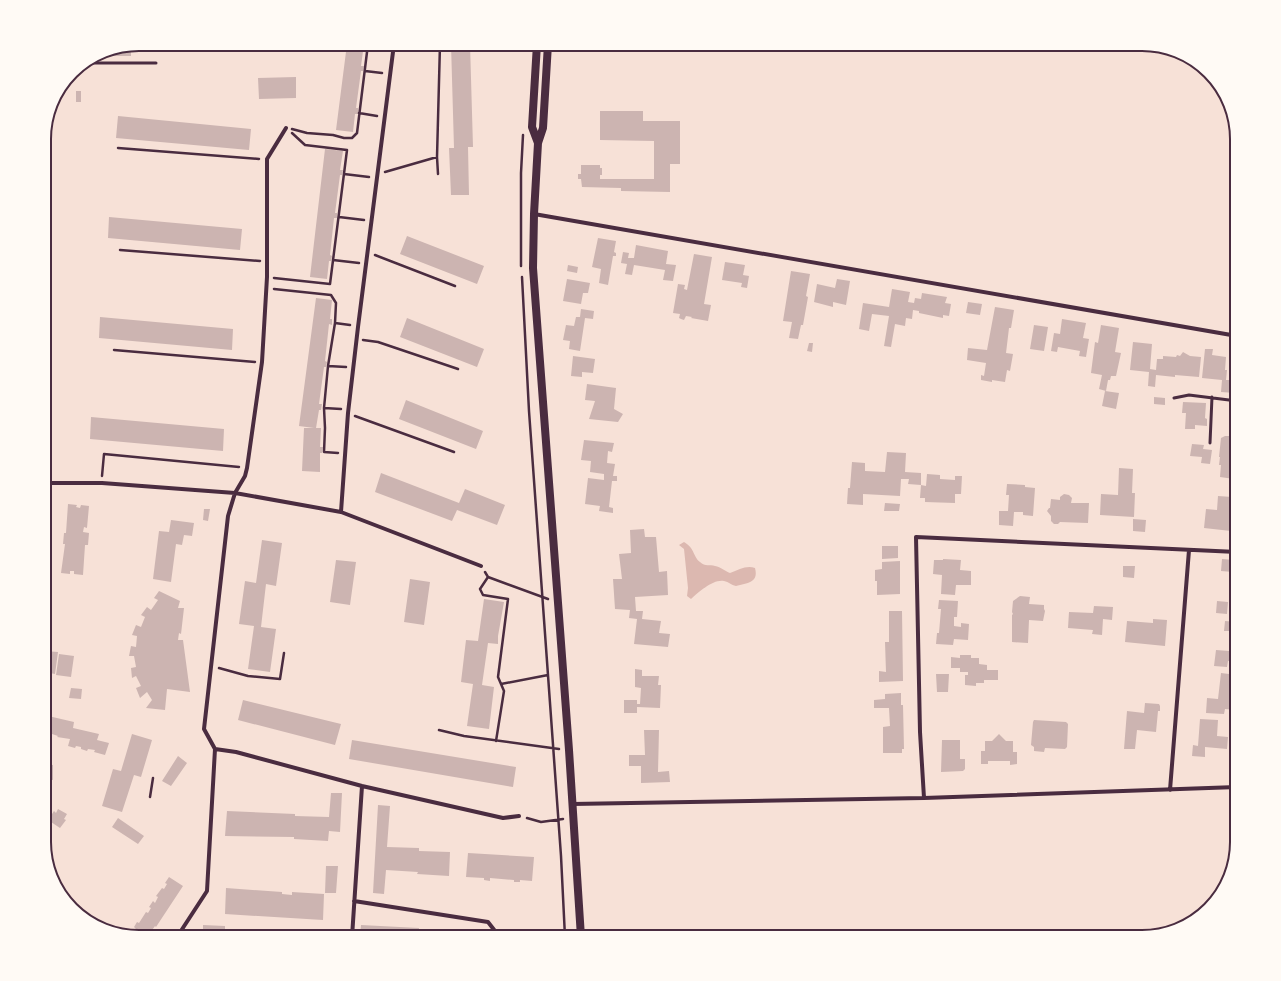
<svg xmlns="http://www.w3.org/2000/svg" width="1281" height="981" font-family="'Varela Round',sans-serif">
	<rect width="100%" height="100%" fill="#f7e1d7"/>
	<path fill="#dcb8b0" d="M684,542C695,548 693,557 700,562C705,567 710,564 715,566C721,567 725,571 730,573C739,570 746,565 755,568C759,583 747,583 736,586C731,585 729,582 724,581C713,579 699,592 691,599L687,596L688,588L684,549L679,545Z"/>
	<path fill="#ccb4b1" d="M347,44H364L361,66H364L363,71H361L356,108H358V114H355L353,132L336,130Z
		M451,44H470L473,147H468L469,195H451L449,148H454Z
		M131,46V56H95L103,51Z
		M296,77V98L259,99L258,78Z
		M76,91H81V102H76Z
		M600,111H643V121H680V164H670V192L621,191V188L582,187L581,179H578V174H581V165H600V168H602V175H600V179H654V141L600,140Z
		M118,116L251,129L249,150L116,138Z
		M325,149L343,151L340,170H343L342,175H340L335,213H337V218H334L330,255L332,256L331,261H329L327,279L310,277Z
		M109,217L242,229L240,250L108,238Z
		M407,236L484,266L477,284L400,254Z
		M598,238L616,241L614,252L616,253V256H613L608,285L599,283L601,269L592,267Z
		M636,245L668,251L666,264L676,265L673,281L663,280L665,270L634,265L632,275L625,274L627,264L621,263L623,252L629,253L628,258H634Z
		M694,254L712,257L704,304L711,305L708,321L691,318L692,317L686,316L684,320L681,319L679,318L680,314L673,313L678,284L685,285L684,289L687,290Z
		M725,262L745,265L743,275L749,276L747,288L741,287L742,283L722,280Z
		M568,265L578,267L577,273L567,271Z
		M791,271L810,274L806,296L808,297L803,325H801L798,339L789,338L792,322L783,321Z
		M567,279L590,283L588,293H583L581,304L563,301Z
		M837,279L850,281L846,305L833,302V307L814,302L817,284L835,288Z
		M892,289L910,292L908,302L914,303L915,298L921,299L922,293L947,297L945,303L951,304L949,316L943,315V318L919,313V311L913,310L912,319L906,318L905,326L895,324L891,347L884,346L889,316L872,314L869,331L859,329L863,303L889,307Z
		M316,298L332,300L330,319H332V325L329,324L325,361L327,362L326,367H324L319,404H322L321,410H319L316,428H321L320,447H323L322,453H320V472L302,471L304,428H314L299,426Z
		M968,302L982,304L980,315L966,313Z
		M995,307L1014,310L1011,328H1009L1006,353L1013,354L1010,371L1007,370L1005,382L992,380V382L981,380V375L984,376L986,363L967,360L968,348L987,350Z
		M581,309L594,311L593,319L585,318L580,351L569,349L570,341L563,340L566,325L574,326L576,317H580Z
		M100,317L233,329L232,350L99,338Z
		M407,318L484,349L477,367L400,337Z
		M1062,319L1086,323L1083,338L1089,339L1086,357L1079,356L1080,351L1058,347L1057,352L1051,351L1054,333L1060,334Z
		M1034,325L1048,327L1044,351L1030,349Z
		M1101,325L1119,328L1115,352L1121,353L1116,376H1111L1110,380H1108L1106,391L1099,389L1102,375L1091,373L1095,342L1098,343Z
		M1133,342L1152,344L1150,369L1156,370L1157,359H1163V356L1176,357L1177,355L1180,356L1183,352L1190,356L1201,357L1199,377L1175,375V377L1156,375L1155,387L1148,386L1149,372L1130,370Z
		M809,343H813L812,352L807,351Z
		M1205,349H1213L1212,355L1226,357L1225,370H1227L1226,380H1237V391H1235V393L1221,392L1222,380L1202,378Z
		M573,356L595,359L593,373L582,372V377L571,376Z
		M587,384L616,388L614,409L623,414L618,422L589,419L595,401L585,400Z
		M1105,391L1119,393L1116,409L1102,406Z
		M1154,397L1165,398V405L1154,404Z
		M406,400L483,431L476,449L399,419Z
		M1183,402L1206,403L1205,418L1207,419V426L1195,425V429H1185L1186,413H1182Z
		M91,417L224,429L223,451L90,439Z
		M1225,436H1229L1232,440H1237V464L1234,479L1220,477L1221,465H1219L1220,457H1219L1221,438Z
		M584,440L614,443L612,452L608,451L607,463L615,464L613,476H617V481H612L609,507L613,508V513L599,511L600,506L585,504L588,478L604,480V474L590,472L591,461L581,460Z
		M1192,444L1204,445L1203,449L1212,450L1210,464L1201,463L1202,457L1190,456Z
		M887,452L906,453L905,472L921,473V485L908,484L909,479H901L900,496L863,494V505L847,504L848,488H850L852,462L865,463V471L885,472Z
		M1119,468L1133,469L1132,493H1135L1134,517L1100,515L1101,494L1118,495Z
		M381,473L459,503L465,489L505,505L497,525L457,510L452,521L375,492Z
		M927,474L940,475V479L955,480V476H962L961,494H955V503L925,502V498H920L921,485L926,486Z
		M1007,484L1025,485V487L1035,488L1033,516L1023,515V512H1014L1013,526L999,525V511H1008L1009,495H1006Z
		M1064,494L1069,495L1072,498L1071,503H1089L1088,523L1060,522L1058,524H1054L1051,521V516L1047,511L1049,508H1050L1051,499L1060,500V497Z
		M1218,496L1232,497L1229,519H1232L1231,531L1204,528L1206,509L1217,510Z
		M885,503L900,504L899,511H884Z
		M68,504L77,505L76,507L80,508L81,505L89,506L87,528L84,527L83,532L89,533L88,545H85L83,575L74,574V571H70V574L61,573L65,544H63L64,533H66Z
		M204,509H210L208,521L203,520Z
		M1133,519L1146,520L1145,532L1133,531Z
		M171,520L194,523L192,536L184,535L182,545L176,544L171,582L153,579L159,531L169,532Z
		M644,529L645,537H656L659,572L667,571L668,595L635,597L636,611H643L642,619L661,621L659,633L670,634L668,647L634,644L637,619L629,618L630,610L615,609L613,579H622L619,554L631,553L630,530Z
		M262,540L282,543L276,586L266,584L261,627L276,629L270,672L248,669L254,626L239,624L245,581L256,583Z
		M882,546H898V558L882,559Z
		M943,559L961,560L960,570L971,571V585H956L955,595L941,594L942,575L933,574L934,560H943Z
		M1222,559L1234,560L1233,572L1221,571Z
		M336,560L356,562L350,605L330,602Z
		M900,561V594L877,595V581H875V570L882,569V562Z
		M1123,566H1135L1134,578L1123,577Z
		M1236,571H1237V603L1230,602L1232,588H1235Z
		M410,579L430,582L424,625L404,622Z
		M159,591L180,601L178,608H184L181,634L179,633L178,640H183L190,692L167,689L165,710L146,708L152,700L147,692L140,698L136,688L141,686L136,676L132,678L131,668L136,667L134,656H129L131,646L136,647L137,636L132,635L136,625L141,627L145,617L141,615L147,607L151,610L158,600L154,598Z
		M1020,596L1030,597L1029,604L1044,605V609L1045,611L1043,621L1029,620L1028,643L1012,642V615L1013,614L1012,612L1013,601Z
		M484,599L504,602L498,636V644L488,643L482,685L494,687L489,729L467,726L473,684L461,682L466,640L478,641Z
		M939,600L958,601L957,617H954V626L961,627V623L969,624L968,640L954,639L953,645L936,644L937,633H939L941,609H938Z
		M1217,601L1228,602L1227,614L1216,613Z
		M1094,606L1113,607L1112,620L1103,619L1102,635L1092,634L1093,630L1068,628L1069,612L1093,613Z
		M889,611H902L903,681L879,682V671L886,672L885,642H889Z
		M1153,619L1167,620L1165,646L1125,642L1127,621L1153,623Z
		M1225,621L1237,622V662L1228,661L1227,667L1214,666L1216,650L1229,651L1231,631H1224Z
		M44,651L58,652L55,674L44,672Z
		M59,654L74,656L71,677L56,675Z
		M960,655H971V658H979V664L987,665V670H998V680H984V683H976V686L965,685V675H968V672H960V668H951V657L960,658Z
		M635,669L642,670V676H659L658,685H661L660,708L637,707V713H624V700H637V704H640L641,688L635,687Z
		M1221,673L1237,675V710L1225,709L1224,714L1206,713L1207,698L1218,699Z
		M936,674H949L948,692H937Z
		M71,688L82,689L81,699L69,698Z
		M901,693V705H903L904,749H902V753H883V727L890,726L889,708H874V700L885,699V694Z
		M243,700L341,724L335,745L238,720Z
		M1145,703L1159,704L1160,706V711H1158L1156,732L1137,730L1135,749H1124L1127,711L1144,713Z
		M44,715L74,722L73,728L99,734L97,740L109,743L105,755L94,752L95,750L88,749L87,751L81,749V747L76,746L75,748L68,746L70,739L57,737L58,736L52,734V736L45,734Z
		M1200,719L1218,720L1217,736L1228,737L1227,749L1205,747V757L1192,756L1193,745L1198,746Z
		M1034,720L1066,722L1068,724L1067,747L1065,749L1045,748L1044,752L1034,751V747L1031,745L1033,722Z
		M644,730H659L658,772L669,771L670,782L641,783V766H629V755H645Z
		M132,734L152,740L141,777L134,775L122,812L102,806L113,769L121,771Z
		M999,734L1006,741H1013V752H1017V764L1010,765V761H988V764H981V751H985V741H992Z
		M352,740L516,767L513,787L349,759Z
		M942,740H960V759H965V769L963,771L941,772Z
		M178,756L187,763L171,786L162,781Z
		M44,764L53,765V780L45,779Z
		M45,781L52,782V797H44Z
		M331,793H342L340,832L329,831L328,841L294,839V837L225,836L227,811L295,814V816L329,817Z
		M378,805L390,806L387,847L419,848V851L450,852L449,876L417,874L418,872L386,870L384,894L373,893Z
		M58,809L67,814L64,819L66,820L60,828L48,820L54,811L56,813Z
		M118,818L144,836L138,844L112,827Z
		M468,853L534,857L532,881L520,880V882H514V880L490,878V881L484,880V878L466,877Z
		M326,866H338L336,893H325Z
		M169,877L183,886L156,927L155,926L147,937L128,935L130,933L132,934L136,929L134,927L137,922L139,923L146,912L148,913L151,908L149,907L153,901L155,903L158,897L156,896L162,888L164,889L167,884L165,883Z
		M226,888L282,892V894L292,895V892L324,894L323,920L225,914Z
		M203,925L225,926V932L203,930Z
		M361,925L419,928L418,937H360Z
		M458,930L475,931L474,937H458Z"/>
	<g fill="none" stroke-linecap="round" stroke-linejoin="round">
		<path stroke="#4a2c40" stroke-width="2.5" d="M365,71L382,73
			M359,113L377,116
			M292,129L307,133L333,135L344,138H352L357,133L368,44
			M118,148L259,159
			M437,157L438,174
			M385,172L437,157L440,44
			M344,174L369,177
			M339,217L364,220
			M120,250L260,261
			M375,255L455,286
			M333,260L359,263
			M521,266V173L523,135
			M522,277L529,411L561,856L565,937
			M274,278L330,284L347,150L305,145L292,133
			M274,289L331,295L336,303L335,323L328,366L324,408L325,428L324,452L338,453
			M335,323L350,325
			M363,340L378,342L458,369
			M114,350L255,362
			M328,366L346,367
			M324,408L341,409
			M355,416L454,452
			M102,476L104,454L239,467
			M485,572L488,577L548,599
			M488,577L480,589L483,595L508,599L498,677L504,691L496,741
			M219,668L248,676L280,679L284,653
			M501,684L548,675
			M439,730L464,736L559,749
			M150,797L153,778
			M527,818L541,822L563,819"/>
		<path stroke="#4a2c40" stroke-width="3" d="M84,63H156
			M1174,398L1189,395L1237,401
			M1210,443L1212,397"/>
		<path stroke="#4a2c40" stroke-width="4" d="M286,128L267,159V277L262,362L247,468L245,476L235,493L228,516L204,729L215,749L236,752L362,786L503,818L519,816
			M534,214L1237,336
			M44,483H102L235,493L341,512L481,566
			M341,512L348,413L358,327L394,44
			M1170,790L1189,550
			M924,798L920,732L916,537L1237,552
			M572,804L924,798L1237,787
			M354,901L488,922L495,931L494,937
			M177,937L207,891L215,749
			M352,937L362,786"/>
		<path stroke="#4a2c40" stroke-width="8" d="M537,44L532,127L538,143
			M548,44L543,128L538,143L534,214L533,268L569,750L581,937"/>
	</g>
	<path d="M0 0H1281V981H0ZM139 51H1142A88 88 0 0 1 1230 139V842A88 88 0 0 1 1142 930H139A88 88 0 0 1 51 842V139A88 88 0 0 1 139 51Z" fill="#fffaf5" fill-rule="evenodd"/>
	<path fill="none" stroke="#4a2c40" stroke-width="2" d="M139 51H1142A88 88 0 0 1 1230 139V842A88 88 0 0 1 1142 930H139A88 88 0 0 1 51 842V139A88 88 0 0 1 139 51Z"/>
</svg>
